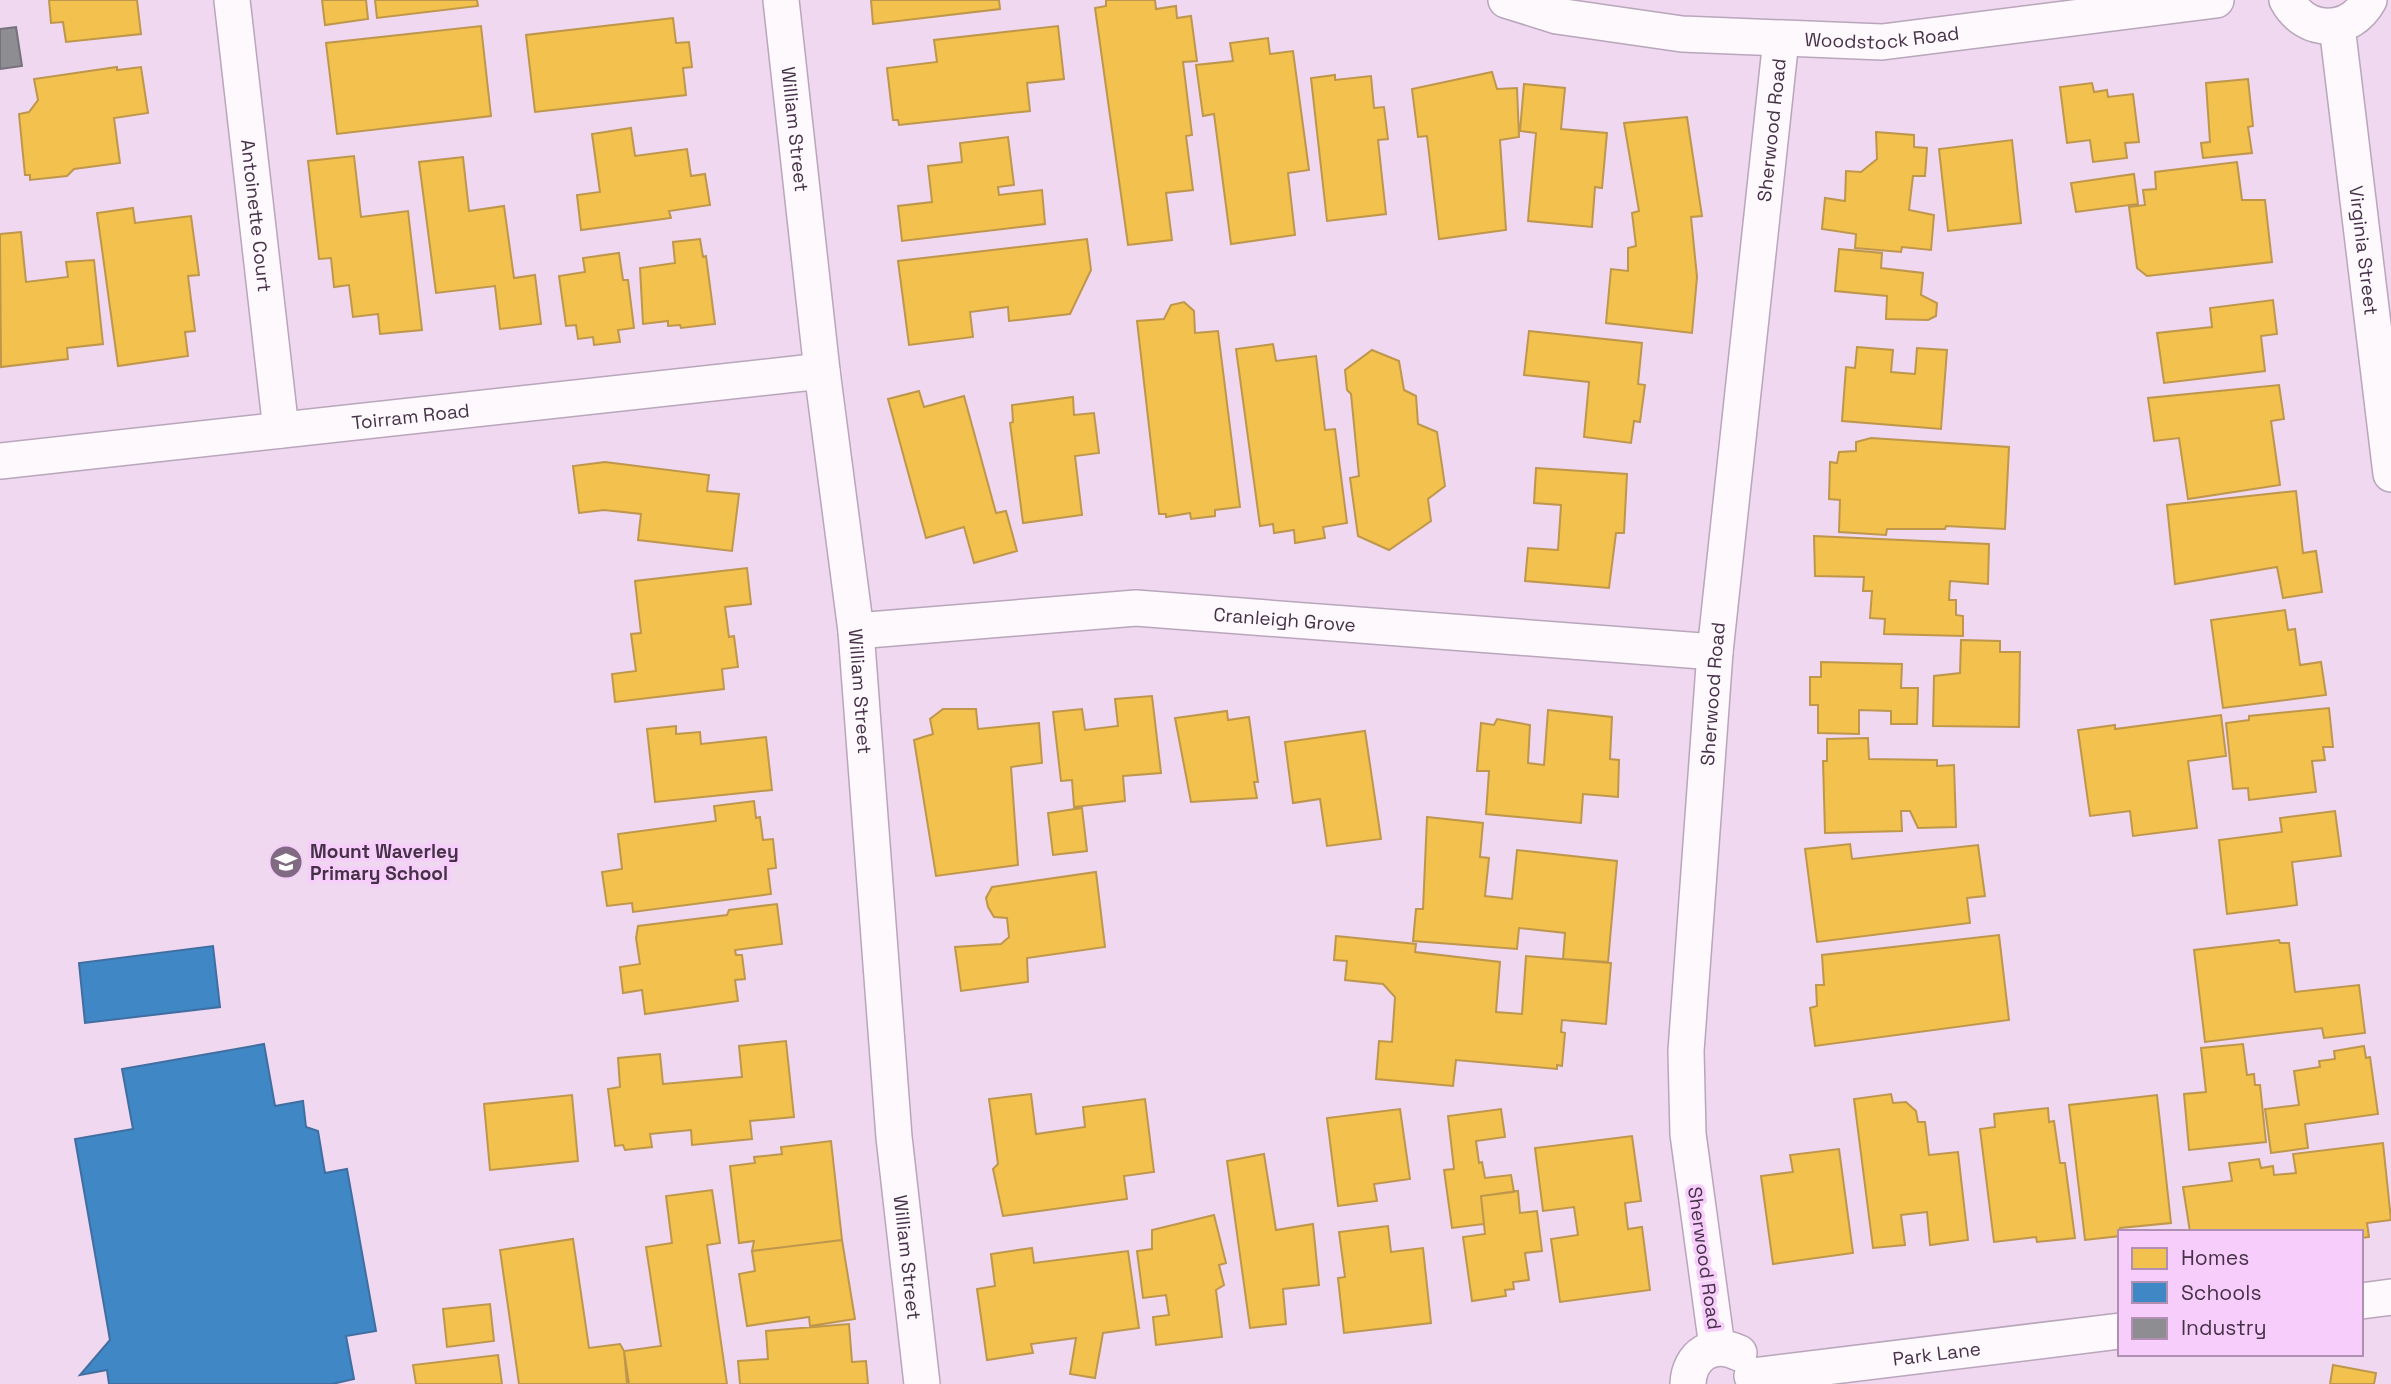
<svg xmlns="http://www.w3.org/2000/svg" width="2391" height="1384" font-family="'Space Grotesk',sans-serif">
	<rect width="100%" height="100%" fill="#efd8f0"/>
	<path fill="#f2c14e" stroke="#be964c" stroke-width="2" d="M49,0H137L141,34L66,42L63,22L51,23Z
		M322,0H366L368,19L325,25Z
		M375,0H477L478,6L377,18Z
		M871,0H999L1000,9L873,24Z
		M1106,0H1155L1156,9L1176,6L1177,18L1191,16L1197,61L1183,62L1192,135L1186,136L1193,190L1166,193L1172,240L1128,245L1095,8L1106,6Z
		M673,18L676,43L689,42L692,67L683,68L686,95L535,112L526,35Z
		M481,26L491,116L337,134L326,43Z
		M1058,26L1064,79L1027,83L1030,111L899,125L898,120H893L887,68L937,62L934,40Z
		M1268,38L1270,54L1293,51L1309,170L1288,173L1295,235L1231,244L1214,114L1203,116L1196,65L1233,61L1230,43Z
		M117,67V70L141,67L148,113L114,118L120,163L74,169L67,176L30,180V175H25L19,114L29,112L38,100L34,79Z
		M1492,72L1497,89L1517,88L1519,137L1500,140L1506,230L1439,239L1427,136L1418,137L1412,89Z
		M1335,75V80L1371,76L1374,108L1384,107L1388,139L1378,140L1386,214L1327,221L1311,78Z
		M2248,79L2253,126L2248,127L2252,153L2203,158L2201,143L2210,142L2206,83Z
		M2092,83L2094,92L2107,90L2108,97L2133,94L2139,142L2125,143L2127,158L2093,162L2090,140L2067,143L2060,87Z
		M1524,84L1565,88L1561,129L1607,133L1602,188L1595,187L1592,227L1528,221L1536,133L1520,131Z
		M1687,117L1702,216L1691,217L1697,277L1692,333L1606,323L1611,269L1628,271V248L1636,246L1632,213L1639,211L1624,123Z
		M631,128L635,156L687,149L691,176L705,174L710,205L669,211L671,218L581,230L577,195L600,192L592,134Z
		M1876,132L1914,135V147L1927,148L1925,176H1913L1909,210L1934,215L1931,250L1902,247L1901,252L1855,248L1856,234L1822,229L1825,198L1845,201L1846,171L1861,172L1877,159Z
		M1008,137L1014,185L998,187L999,195L1042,190L1045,224L902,241L898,206L932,202L928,166L962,162L960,143Z
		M2012,140L2021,223L1948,231L1939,149Z
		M354,156L361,217L408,211L422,330L380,334L378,314L353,317L349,285L334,287L331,258L319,259L308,161Z
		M463,157L469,211L504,206L514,278L535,275L541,324L500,329L495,286L436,293L419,162Z
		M2237,162L2242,200H2265L2272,262L2147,276L2137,268L2129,207L2145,205L2143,190L2156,189L2155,172Z
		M2134,174L2138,204L2076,212L2071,183Z
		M133,208L135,223L191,216L199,275L188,276L195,331L185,332L188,356L118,366L97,213Z
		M21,232L26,282L68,277L66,262L94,260L103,344L67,348L68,359L1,367L0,234Z
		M700,239L703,257L706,256L715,324L681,328L680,325L668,326V321L643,324L640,268L675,263L673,242Z
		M1087,239L1091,270L1070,314L1009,321L1008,307L970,312L973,337L909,345L898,261Z
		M1839,249L1882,253L1881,268L1923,273L1921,295L1937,303L1936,316L1928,320L1886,319L1887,296L1835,291Z
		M619,253L623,280H628L634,328L618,330L620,342L594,345L593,337L578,339L576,325L566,326L559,276L585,272L583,258Z
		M2273,300L2277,334L2261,336L2265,371L2164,383L2157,333L2212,327L2210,308Z
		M1184,302L1194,311L1195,333L1218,331L1240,507L1215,510V516L1191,519L1190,513L1166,517V514H1159L1137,321L1164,319L1171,305Z
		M1529,331L1642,343L1638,384L1645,385L1640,422L1634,421L1631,443L1584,437L1589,382L1524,375Z
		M1273,344L1276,361L1316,356L1325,430L1335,429L1347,523L1323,527L1325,538L1295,543L1294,530L1274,533L1273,524L1260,526L1236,349Z
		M1857,347L1893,350L1891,372L1915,374L1917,348L1947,350L1941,429L1842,421L1846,367L1855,368Z
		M1372,350L1399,361L1404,390L1416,396L1418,424L1437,432L1445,486L1428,499L1431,521L1389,550L1358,536L1350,478L1359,476L1351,394L1347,390L1345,370Z
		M2279,385L2284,419L2271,421L2280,485L2188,499L2179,438L2154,441L2148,398Z
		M919,391L924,407L964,396L996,513L1006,511L1017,551L974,563L964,527L926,538L888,399Z
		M1073,397L1074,415L1094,413L1099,453L1075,456L1082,515L1023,523L1010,423L1013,422L1012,405Z
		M1871,438L2009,447L2005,529L1946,526L1945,529H1887L1886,535L1839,532L1840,500L1829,499L1830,462L1837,463L1839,452L1856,451V442Z
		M605,462L709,475L707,491L739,494L732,551L638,540L641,514L604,510L579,513L573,466Z
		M1536,468L1627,474L1624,533H1616L1609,588L1525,581L1528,548L1558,550L1561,505L1534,503Z
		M2296,491L2303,553L2316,551L2322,592L2283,598L2277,567L2175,584L2167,505Z
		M1814,536L1989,544L1988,584L1950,581L1949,600H1956V615L1963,616V636L1884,634L1885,619L1870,618L1872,591H1863L1864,577L1815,576Z
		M747,568L751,604L725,607L729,637L734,636L738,667L722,669L724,689L615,702L612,674L636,671L631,634L641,633L635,581Z
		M2285,610L2288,630L2295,629L2300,665L2321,662L2326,695L2223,708L2211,620Z
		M1961,640L2000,641V652H2020L2019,727L1933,726L1934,676L1960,673Z
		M1821,662L1902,664L1901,688H1918L1917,724H1891V711L1859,710V734L1818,733V705H1810V677H1821Z
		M1152,696L1161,773L1123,776L1125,801L1074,807L1072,780L1061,781L1053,712L1082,709L1085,730L1118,726L1115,699Z
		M2329,708L2333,747H2323L2325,760L2312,761L2316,792L2249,800L2248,788L2233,789L2226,723L2249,720V716Z
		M943,709H976L978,729L1039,723L1042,763L1011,767L1018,865L936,876L914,740L933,734L930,719Z
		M1548,710L1612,717L1610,759L1619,760L1618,797L1583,794L1581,823L1486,814L1489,771H1477L1481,723L1494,725L1497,719L1530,725L1528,763L1544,765Z
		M1227,711L1228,720L1249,717L1258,782H1254L1257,798L1191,802L1175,718Z
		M2221,715L2226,756L2188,761L2197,828L2133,836L2130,811L2090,816L2078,730L2115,725V729Z
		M676,726V734L700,732L701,744L766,737L772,790L655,802L647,729Z
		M1365,731L1381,839L1327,846L1320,799L1293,803L1285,742Z
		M1868,738L1869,759L1937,760V766L1954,765L1956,827L1918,828L1910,811H1901L1902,831L1825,833L1823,761H1827V739Z
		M754,801L756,818L760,817L763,840L773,839L776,868L768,869L771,894L633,912L632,903L607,906L602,872L622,869L618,834L716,821L714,806Z
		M1082,808L1087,851L1053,855L1048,813Z
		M2335,811L2341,856L2292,862L2297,905L2227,914L2219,840L2282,832L2280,818Z
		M1427,817L1483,823L1480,857L1489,858L1485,896L1512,899L1517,850L1617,861L1608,962L1563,959L1565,933L1519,928L1517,949L1413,941L1416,909H1423Z
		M1850,844L1852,859L1978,845L1985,896L1967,898L1970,923L1817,942L1805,849Z
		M1096,872L1105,947L1027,958L1028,982L961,991L955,947L1001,944L1009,937L1007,918L994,917L988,907L986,898L992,887Z
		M777,904L782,944L735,950L736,955H742L745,979L735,980L738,1001L645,1014L642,990L623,993L620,967L640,964L636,938L638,926L727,915L729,910Z
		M1999,935L2009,1020L1815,1046L1810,1008L1817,1006L1816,985H1824L1822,955Z
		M1336,936L1416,944L1415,952L1500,962L1496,1012L1522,1014L1526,956L1611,963L1606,1024L1562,1020L1561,1032L1565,1033L1562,1066L1557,1065V1069L1456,1060L1453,1086L1376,1079L1379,1041L1392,1042L1395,997L1383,984L1345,980L1347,961L1334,960Z
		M2279,940L2280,943H2289L2295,992L2359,985L2365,1033L2324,1038L2322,1028L2205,1042L2194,950Z
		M786,1041L794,1117L750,1121L752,1139L692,1145L691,1130L650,1134L652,1147L625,1150L623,1145L615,1146L608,1089L620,1087L618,1058L660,1054L663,1084L742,1077L739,1046Z
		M2243,1044L2247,1075L2254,1074L2255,1085H2260L2266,1142L2189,1150L2184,1094L2206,1092L2201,1048Z
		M2364,1046L2366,1058L2370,1057L2378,1114L2305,1124L2308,1148L2271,1153L2265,1109L2299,1105L2294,1071L2320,1067L2319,1061L2335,1059L2334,1051Z
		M1031,1094L1036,1134L1085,1127L1083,1107L1145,1099L1154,1172L1124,1176L1127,1199L1003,1216L993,1169L998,1164L989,1099Z
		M1891,1094L1893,1103L1906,1102L1916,1111L1918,1122H1925L1929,1155L1958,1152L1968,1240L1930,1245L1927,1212L1901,1215L1905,1245L1873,1248L1854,1099Z
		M572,1095L578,1161L490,1170L484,1104Z
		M2157,1095L2171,1223L2120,1228V1236L2085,1240L2069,1105Z
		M2048,1108L2049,1122L2054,1121L2060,1163H2065L2075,1238L2037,1242L2036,1237L1994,1242L1980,1129L1995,1127L1994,1114Z
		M1400,1109L1410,1179L1374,1184L1377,1201L1338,1206L1327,1118Z
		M1501,1109L1505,1137L1476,1141L1479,1163L1482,1162L1485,1178L1511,1175L1514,1192L1481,1196L1484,1224L1452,1228L1444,1170L1454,1169L1448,1116Z
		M1632,1136L1641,1201L1625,1203L1628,1229L1642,1227L1650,1290L1560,1302L1551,1239L1578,1235L1574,1207L1543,1211L1535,1148Z
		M831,1141L842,1240L752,1251L754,1241L739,1243L730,1166L755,1163L754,1157L782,1154L781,1147Z
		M2383,1143L2391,1220L2367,1223L2369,1237L2361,1238V1232H2190L2183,1187L2232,1181L2229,1163L2259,1159L2261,1168L2273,1166L2274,1175L2296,1173L2293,1154Z
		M1839,1149L1853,1253L1773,1264L1761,1176L1793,1172L1790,1155Z
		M1264,1154L1276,1230L1313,1224L1319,1285L1283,1289L1286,1324L1250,1328L1227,1161Z
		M712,1190L720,1243L707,1245L727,1384H629L624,1351L661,1346L646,1247L672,1243L666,1196Z
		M1518,1191L1520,1213L1537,1211L1542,1251L1525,1253L1529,1280L1513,1282L1514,1289L1505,1290L1506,1296L1472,1301L1463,1237L1485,1234L1481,1196Z
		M1214,1215L1226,1263L1219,1265L1224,1285L1216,1290L1222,1337L1156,1345L1153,1317L1169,1315L1166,1295L1143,1298L1137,1251L1152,1249V1230Z
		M1388,1226L1391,1252L1423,1248L1431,1323L1344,1333L1338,1278L1345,1277L1339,1232Z
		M573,1239L589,1348L620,1344L624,1351L627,1384H519L500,1250Z
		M842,1240L855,1319L810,1326L809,1317L747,1326L739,1274L755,1271L752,1251Z
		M1032,1248L1034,1263L1128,1251L1139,1328L1103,1333L1095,1378L1070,1374L1076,1338L1031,1344L1033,1353L987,1360L977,1289L995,1286L991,1254Z
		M490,1304L494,1341L447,1347L443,1309Z
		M849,1324L852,1362L866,1361L868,1384H740L738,1361L768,1359L766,1331Z
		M498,1355L502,1384H416L413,1365Z
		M2333,1365L2376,1373L2374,1384H2330Z"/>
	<path fill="#3f88c5" stroke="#416ea0" stroke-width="2" d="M213,946L220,1007L85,1023L79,963Z
		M264,1044L275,1106L303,1101L306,1127L318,1131L325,1173L347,1169L376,1331L346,1336L354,1379L332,1384H109L107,1370L80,1375L110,1340L75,1139L133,1129L122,1069Z"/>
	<path fill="#8d8d92" stroke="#78717c" stroke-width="2" d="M16,27L22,66L0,69V29Z"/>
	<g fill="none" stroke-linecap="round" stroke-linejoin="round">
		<defs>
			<g id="street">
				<path id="s1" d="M232,0L281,430"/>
				<path id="s2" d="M781,0L822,371L856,631L894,1137L922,1384"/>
				<path id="s3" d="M1506,0L1557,16L1682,34L1882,42L2216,0"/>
				<path d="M2287,0C2306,35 2350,35 2369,0"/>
				<path id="s4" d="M2337,26L2391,474"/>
				<path id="s5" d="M0,461L822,371"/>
				<path id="s6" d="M856,631L1136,608L1715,652"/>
				<path d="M2361,1301L2391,1297"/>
				<path id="s7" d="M1717,1347L1688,1134L1686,1051L1715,652L1781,39"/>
				<path id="s8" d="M1752,1376L2120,1331"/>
				<path d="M1688,1384C1689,1355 1713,1340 1739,1353"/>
			</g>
		</defs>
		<use href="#street" stroke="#b9a6bb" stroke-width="38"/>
		<use href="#street" stroke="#fdf9fd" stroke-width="35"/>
	</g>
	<defs>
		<symbol id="school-disc" viewBox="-11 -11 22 22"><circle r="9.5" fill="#816b83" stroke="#f7cefb"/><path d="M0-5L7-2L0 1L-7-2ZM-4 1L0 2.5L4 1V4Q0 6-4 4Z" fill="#fff"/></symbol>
	</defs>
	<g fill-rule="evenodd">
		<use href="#school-disc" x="267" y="843" width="38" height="38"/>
	</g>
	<g text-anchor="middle" stroke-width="7" stroke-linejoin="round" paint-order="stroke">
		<g font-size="19" fill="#463148" stroke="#f7cefb">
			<text dy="7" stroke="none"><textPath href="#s3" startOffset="380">Woodstock Road</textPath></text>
			<text dy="7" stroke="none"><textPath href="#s2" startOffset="130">William Street</textPath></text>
			<text dy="7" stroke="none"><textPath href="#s7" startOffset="1223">Sherwood Road</textPath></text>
			<text dy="7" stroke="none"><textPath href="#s1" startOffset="217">Antoinette Court</textPath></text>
			<text dy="7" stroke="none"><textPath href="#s4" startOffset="226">Virginia Street</textPath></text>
			<text dy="7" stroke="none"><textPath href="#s5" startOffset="413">Toirram Road</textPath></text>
			<text dy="7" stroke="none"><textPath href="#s6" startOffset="430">Cranleigh Grove</textPath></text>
			<text dy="7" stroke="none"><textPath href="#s2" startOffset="696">William Street</textPath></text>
			<text dy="7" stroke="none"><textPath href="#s7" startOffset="656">Sherwood Road</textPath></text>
			<text dy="7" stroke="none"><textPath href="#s2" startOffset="1264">William Street</textPath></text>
			<text transform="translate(1705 1258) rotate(82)" y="7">Sherwood Road</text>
			<text dy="7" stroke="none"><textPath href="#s8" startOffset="186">Park Lane</textPath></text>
		</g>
		<g font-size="19" font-weight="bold" fill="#463148" stroke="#f7cefb" text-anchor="start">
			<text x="310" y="858">Mount Waverley<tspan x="310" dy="22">Primary School</tspan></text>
		</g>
	</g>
	<rect x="2118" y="1230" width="245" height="126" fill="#f7cefb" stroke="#b08fb3" stroke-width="2"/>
	<rect x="2132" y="1248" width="35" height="21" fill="#f2c14e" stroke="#b08fb3" stroke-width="2"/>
	<text x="2181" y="1265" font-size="21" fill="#463148">Homes</text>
	<rect x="2132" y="1282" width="35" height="21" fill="#3f88c5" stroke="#b08fb3" stroke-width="2"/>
	<text x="2181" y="1300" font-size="21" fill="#463148">Schools</text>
	<rect x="2132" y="1318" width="35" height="21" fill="#8d8d92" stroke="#b08fb3" stroke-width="2"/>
	<text x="2181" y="1335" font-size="21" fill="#463148">Industry</text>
</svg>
